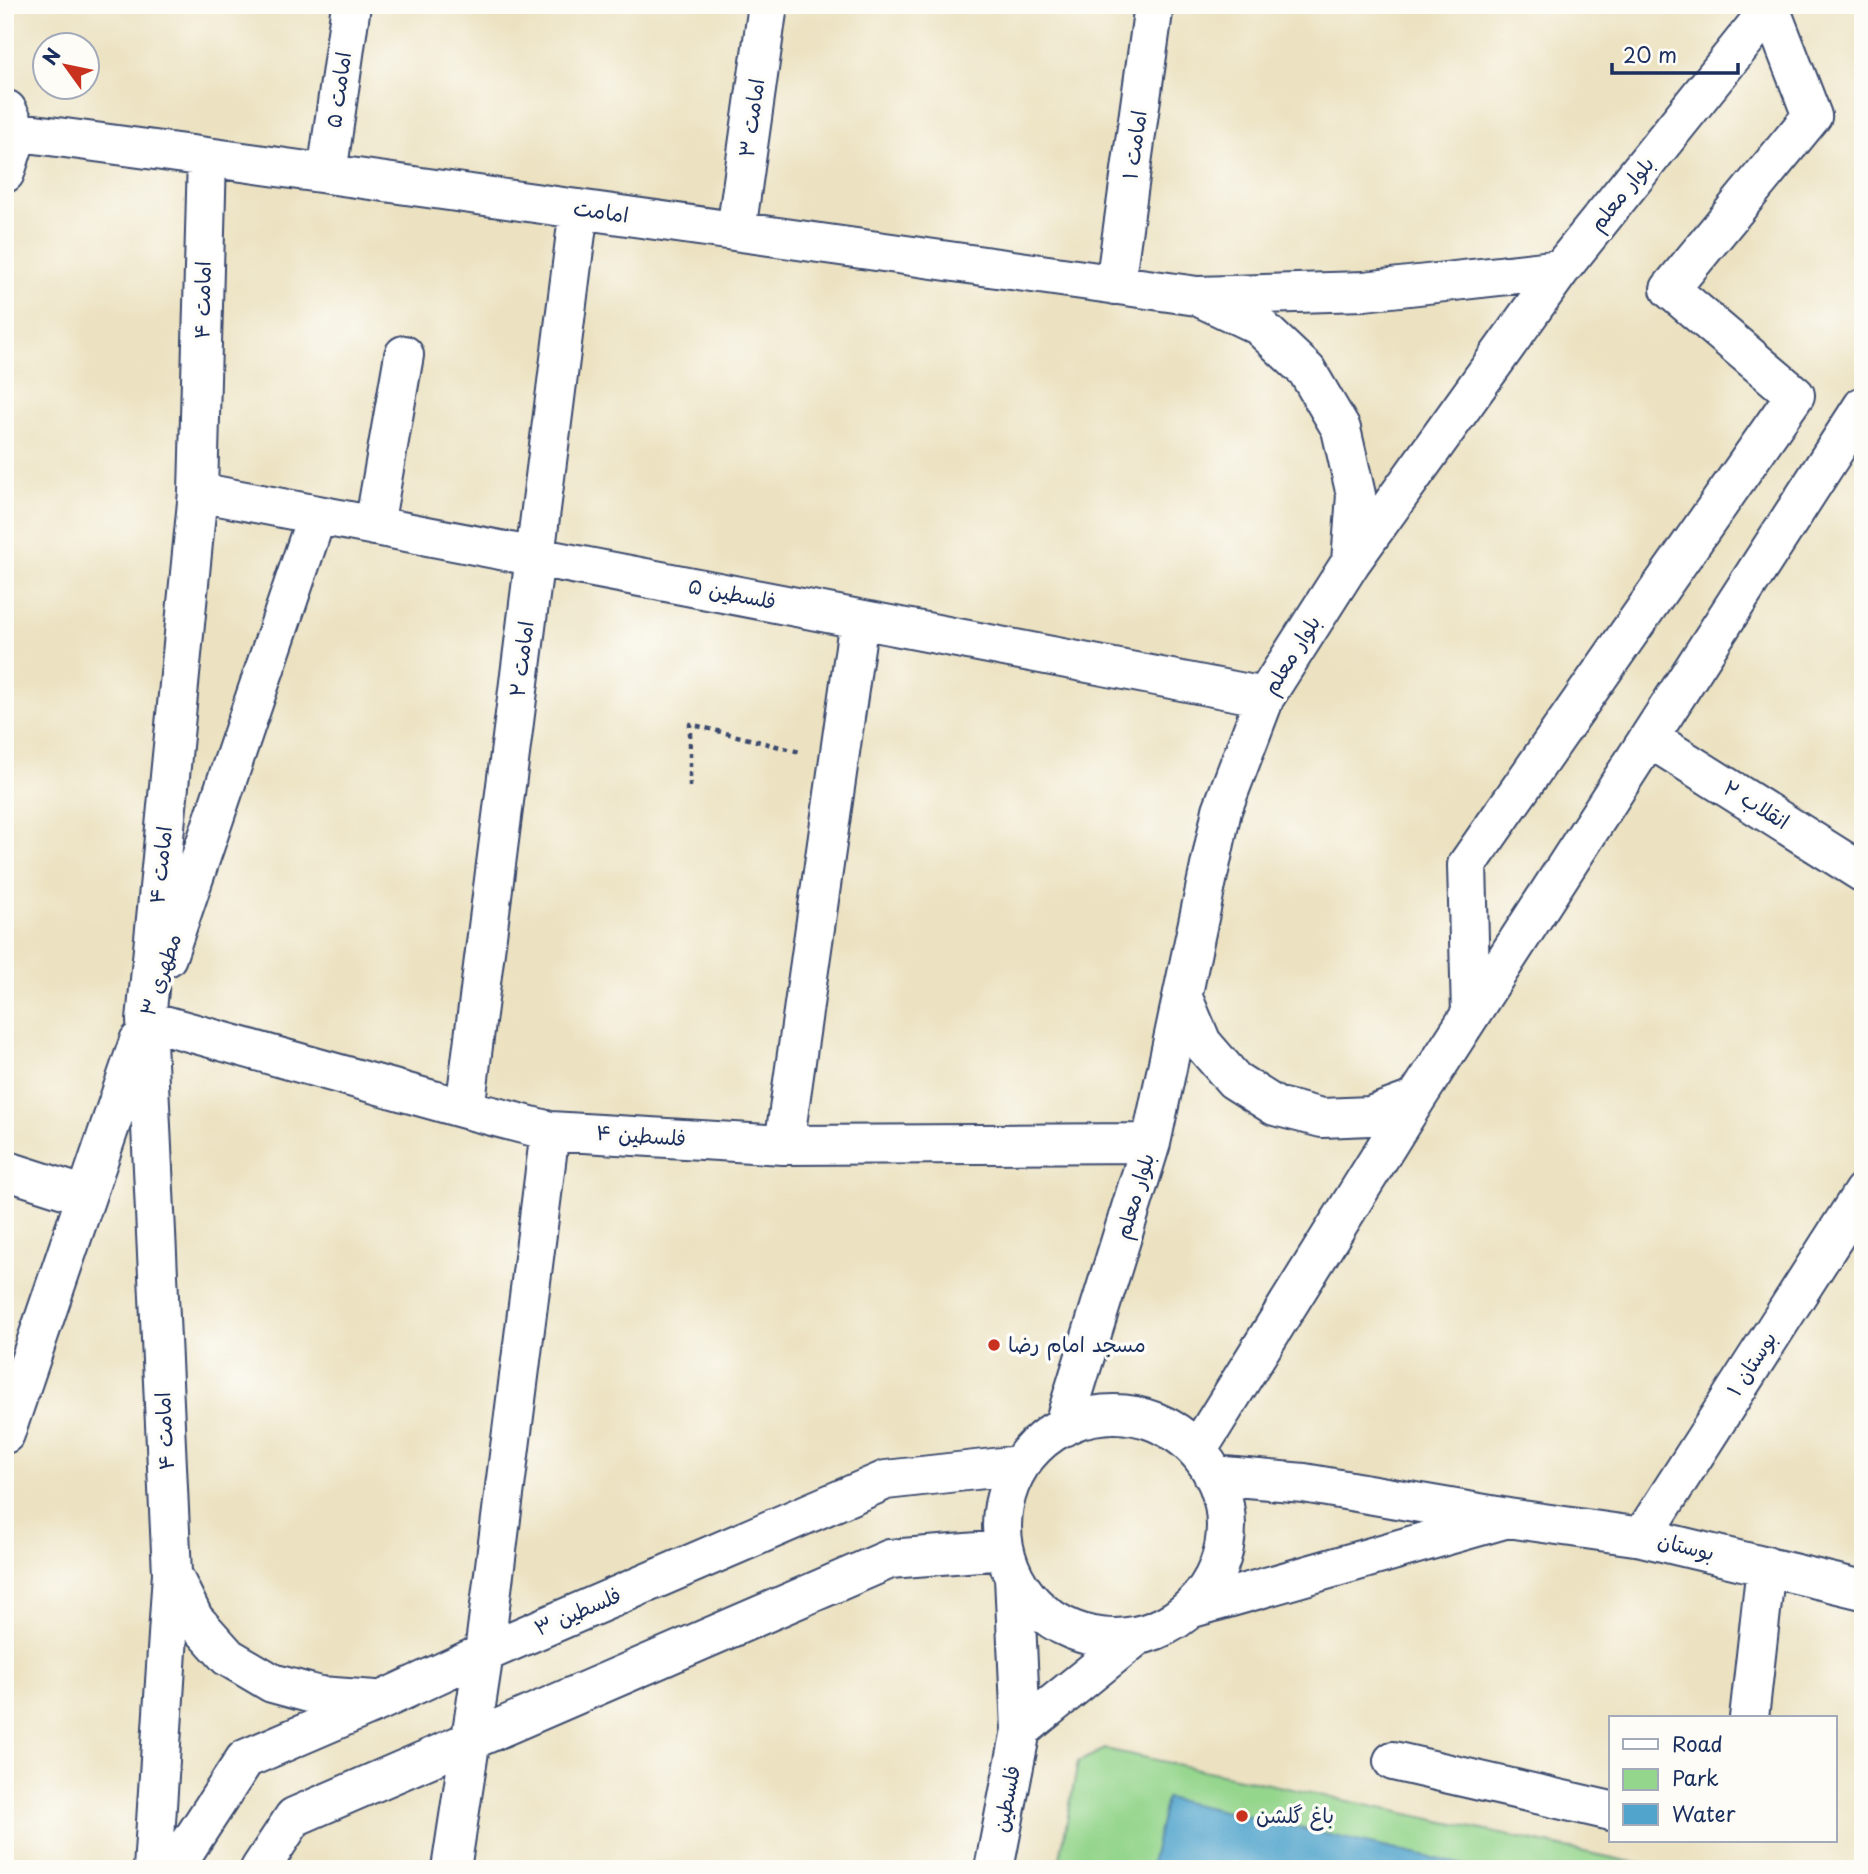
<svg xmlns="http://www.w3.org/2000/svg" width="1868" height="1874" font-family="'Playpen Sans','Playpen Sans Arabic',sans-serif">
	<rect width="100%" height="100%" fill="#fdfcf7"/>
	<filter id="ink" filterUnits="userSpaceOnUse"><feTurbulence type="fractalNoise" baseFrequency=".0143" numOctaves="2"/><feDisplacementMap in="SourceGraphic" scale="14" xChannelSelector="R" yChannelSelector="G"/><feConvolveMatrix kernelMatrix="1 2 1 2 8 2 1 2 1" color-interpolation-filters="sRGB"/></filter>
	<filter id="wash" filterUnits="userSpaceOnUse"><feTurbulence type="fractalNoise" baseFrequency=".00686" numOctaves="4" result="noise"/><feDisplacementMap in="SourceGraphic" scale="28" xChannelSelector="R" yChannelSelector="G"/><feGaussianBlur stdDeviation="1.57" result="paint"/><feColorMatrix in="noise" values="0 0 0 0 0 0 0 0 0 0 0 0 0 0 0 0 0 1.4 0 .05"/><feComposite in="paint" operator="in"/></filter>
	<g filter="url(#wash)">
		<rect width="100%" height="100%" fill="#ece2c1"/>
		<path fill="#95d68d" stroke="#588276" stroke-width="2" d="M1105,1749L1664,1869H1058L1078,1762Z"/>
		<path fill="#51a4cc" stroke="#366a95" stroke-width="2" d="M1166,1798L1481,1869H1171L1151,1864Z"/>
	</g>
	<g filter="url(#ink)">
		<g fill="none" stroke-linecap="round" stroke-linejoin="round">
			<defs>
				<path id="minor" d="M5,130L207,157L1197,296
					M5,173L18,132L7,110
					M327,174L351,5
					M736,231L768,5
					M1115,285L1154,5
					M198,492L1265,697
					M374,526L404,355
					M1351,562L1356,495L1341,429L1307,371L1258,325L1197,296L1364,291L1561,269
					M1649,738L1863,873
					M167,957L317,515
					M1183,998L1202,1043L1234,1080L1275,1106L1322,1118L1370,1116L1416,1099
					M1471,1014L1467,865L1795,395L1670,289L1812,116L1769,5
					M146,1020L465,1109L550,1131L784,1145L1151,1143
					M465,1109L579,209
					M784,1145L859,619
					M5,1170L86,1196
					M1002 1526a112 112 0 1 1 224 0a112 112 0 1 1-224 0Z
					M1063,1427L1151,1143L1222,810L1265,697L1351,562L1561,269L1773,5
					M5,1434L139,1041
					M1197,1451L1416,1099L1863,406
					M1508,1518L1642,1537L1863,1590
					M1642,1537L1863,1192
					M173,1576L194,1619L228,1657L272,1683L320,1696L375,1700
					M1189,1609L1508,1518L1304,1483L1213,1475
					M1749,1718L1766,1566
					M1021,1730L1137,1636
					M1393,1761L1611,1811
					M153,1869L172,1573L146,1020L198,492L207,157
					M178,1869L187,1848L245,1759L380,1701L484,1653L886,1480L1020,1465
					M260,1869L294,1817L890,1559L1004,1550
					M451,1869L484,1653L550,1131
					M994,1869L1021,1730L1014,1577"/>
			</defs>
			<use href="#minor" stroke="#3a4a6d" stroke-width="42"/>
			<path stroke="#3a4a6d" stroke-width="4.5" stroke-dasharray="5 5" stroke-linecap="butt" d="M690,787V724L800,752"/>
			<use href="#minor" stroke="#fff" stroke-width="38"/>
		</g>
	</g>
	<g fill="#c8321e" stroke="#fdfcf7" stroke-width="2.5">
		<circle cx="994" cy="1345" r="7"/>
		<circle cx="1242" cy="1816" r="7"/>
	</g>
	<g text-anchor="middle" stroke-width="7" stroke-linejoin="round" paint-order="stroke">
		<g font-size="21" fill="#1b2f5e" stroke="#fdfcf7">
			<text transform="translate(339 90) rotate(-82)" y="7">امامت ۵</text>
			<text transform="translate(752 118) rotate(-82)" y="7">امامت ۳</text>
			<text transform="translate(1135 145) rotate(-82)" y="7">امامت ۱</text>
			<text transform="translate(1622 194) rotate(-51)" y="7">بلوار معلم</text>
			<text transform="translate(601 212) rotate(8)" y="7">امامت</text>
			<text transform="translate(203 300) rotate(-89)" y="7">امامت ۴</text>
			<text transform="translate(732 594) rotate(11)" y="7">فلسطین ۵</text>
			<text transform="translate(1292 655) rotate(-58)" y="7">بلوار معلم</text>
			<text transform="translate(522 659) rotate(-83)" y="7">امامت ۲</text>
			<text transform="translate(1756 805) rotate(32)" y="7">انقلاب ۲</text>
			<text transform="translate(161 865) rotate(-84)" y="7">امامت ۴</text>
			<text transform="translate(161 975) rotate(-71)" y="7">مطهری ۳</text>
			<text transform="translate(641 1136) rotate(4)" y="7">فلسطین ۴</text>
			<text transform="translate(1135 1196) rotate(-73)" y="7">بلوار معلم</text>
			<text transform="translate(1752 1364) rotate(-57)" y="7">بوستان ۱</text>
			<text transform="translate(165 1431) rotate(-93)" y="7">امامت ۴</text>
			<text transform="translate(1686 1547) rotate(14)" y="7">بوستان</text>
			<text transform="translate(578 1612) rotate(-23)" y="7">فلسطین ۳</text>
			<text transform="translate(1007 1799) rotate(-79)" y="7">فلسطین</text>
		</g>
		<g font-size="21" fill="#1b2f5e" stroke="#fdfcf7" text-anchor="start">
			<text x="1008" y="1352">مسجد امام رضا</text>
			<text x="1256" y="1823">باغ گلشن</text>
		</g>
	</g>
	<rect width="1868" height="1874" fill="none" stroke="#fdfcf7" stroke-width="28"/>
	<rect x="1609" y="1716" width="228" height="126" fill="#fdfcf7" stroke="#a3aaba" stroke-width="2"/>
	<rect x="1623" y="1739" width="35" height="10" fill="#ffffff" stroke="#a3aaba" stroke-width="2"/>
	<text x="1672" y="1752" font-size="21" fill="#1b2f5e">Road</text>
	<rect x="1623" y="1769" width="35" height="21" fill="#95d68d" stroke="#a3aaba" stroke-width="2"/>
	<text x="1672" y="1786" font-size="21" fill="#1b2f5e">Park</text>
	<rect x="1623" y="1804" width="35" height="21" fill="#51a4cc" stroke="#a3aaba" stroke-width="2"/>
	<text x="1672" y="1822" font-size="21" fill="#1b2f5e">Water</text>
	<g transform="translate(66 66) rotate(303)"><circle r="33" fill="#fdfcf7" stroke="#a3aaba" stroke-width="2"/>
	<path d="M0-5L12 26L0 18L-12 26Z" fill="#c8321e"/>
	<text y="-10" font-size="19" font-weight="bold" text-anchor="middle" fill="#1b2f5e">N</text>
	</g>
	<path d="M1612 63v10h126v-10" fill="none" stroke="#1b2f5e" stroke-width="3.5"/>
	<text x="1623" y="63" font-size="21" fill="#1b2f5e" stroke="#fdfcf7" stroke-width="5" paint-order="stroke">20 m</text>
</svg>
